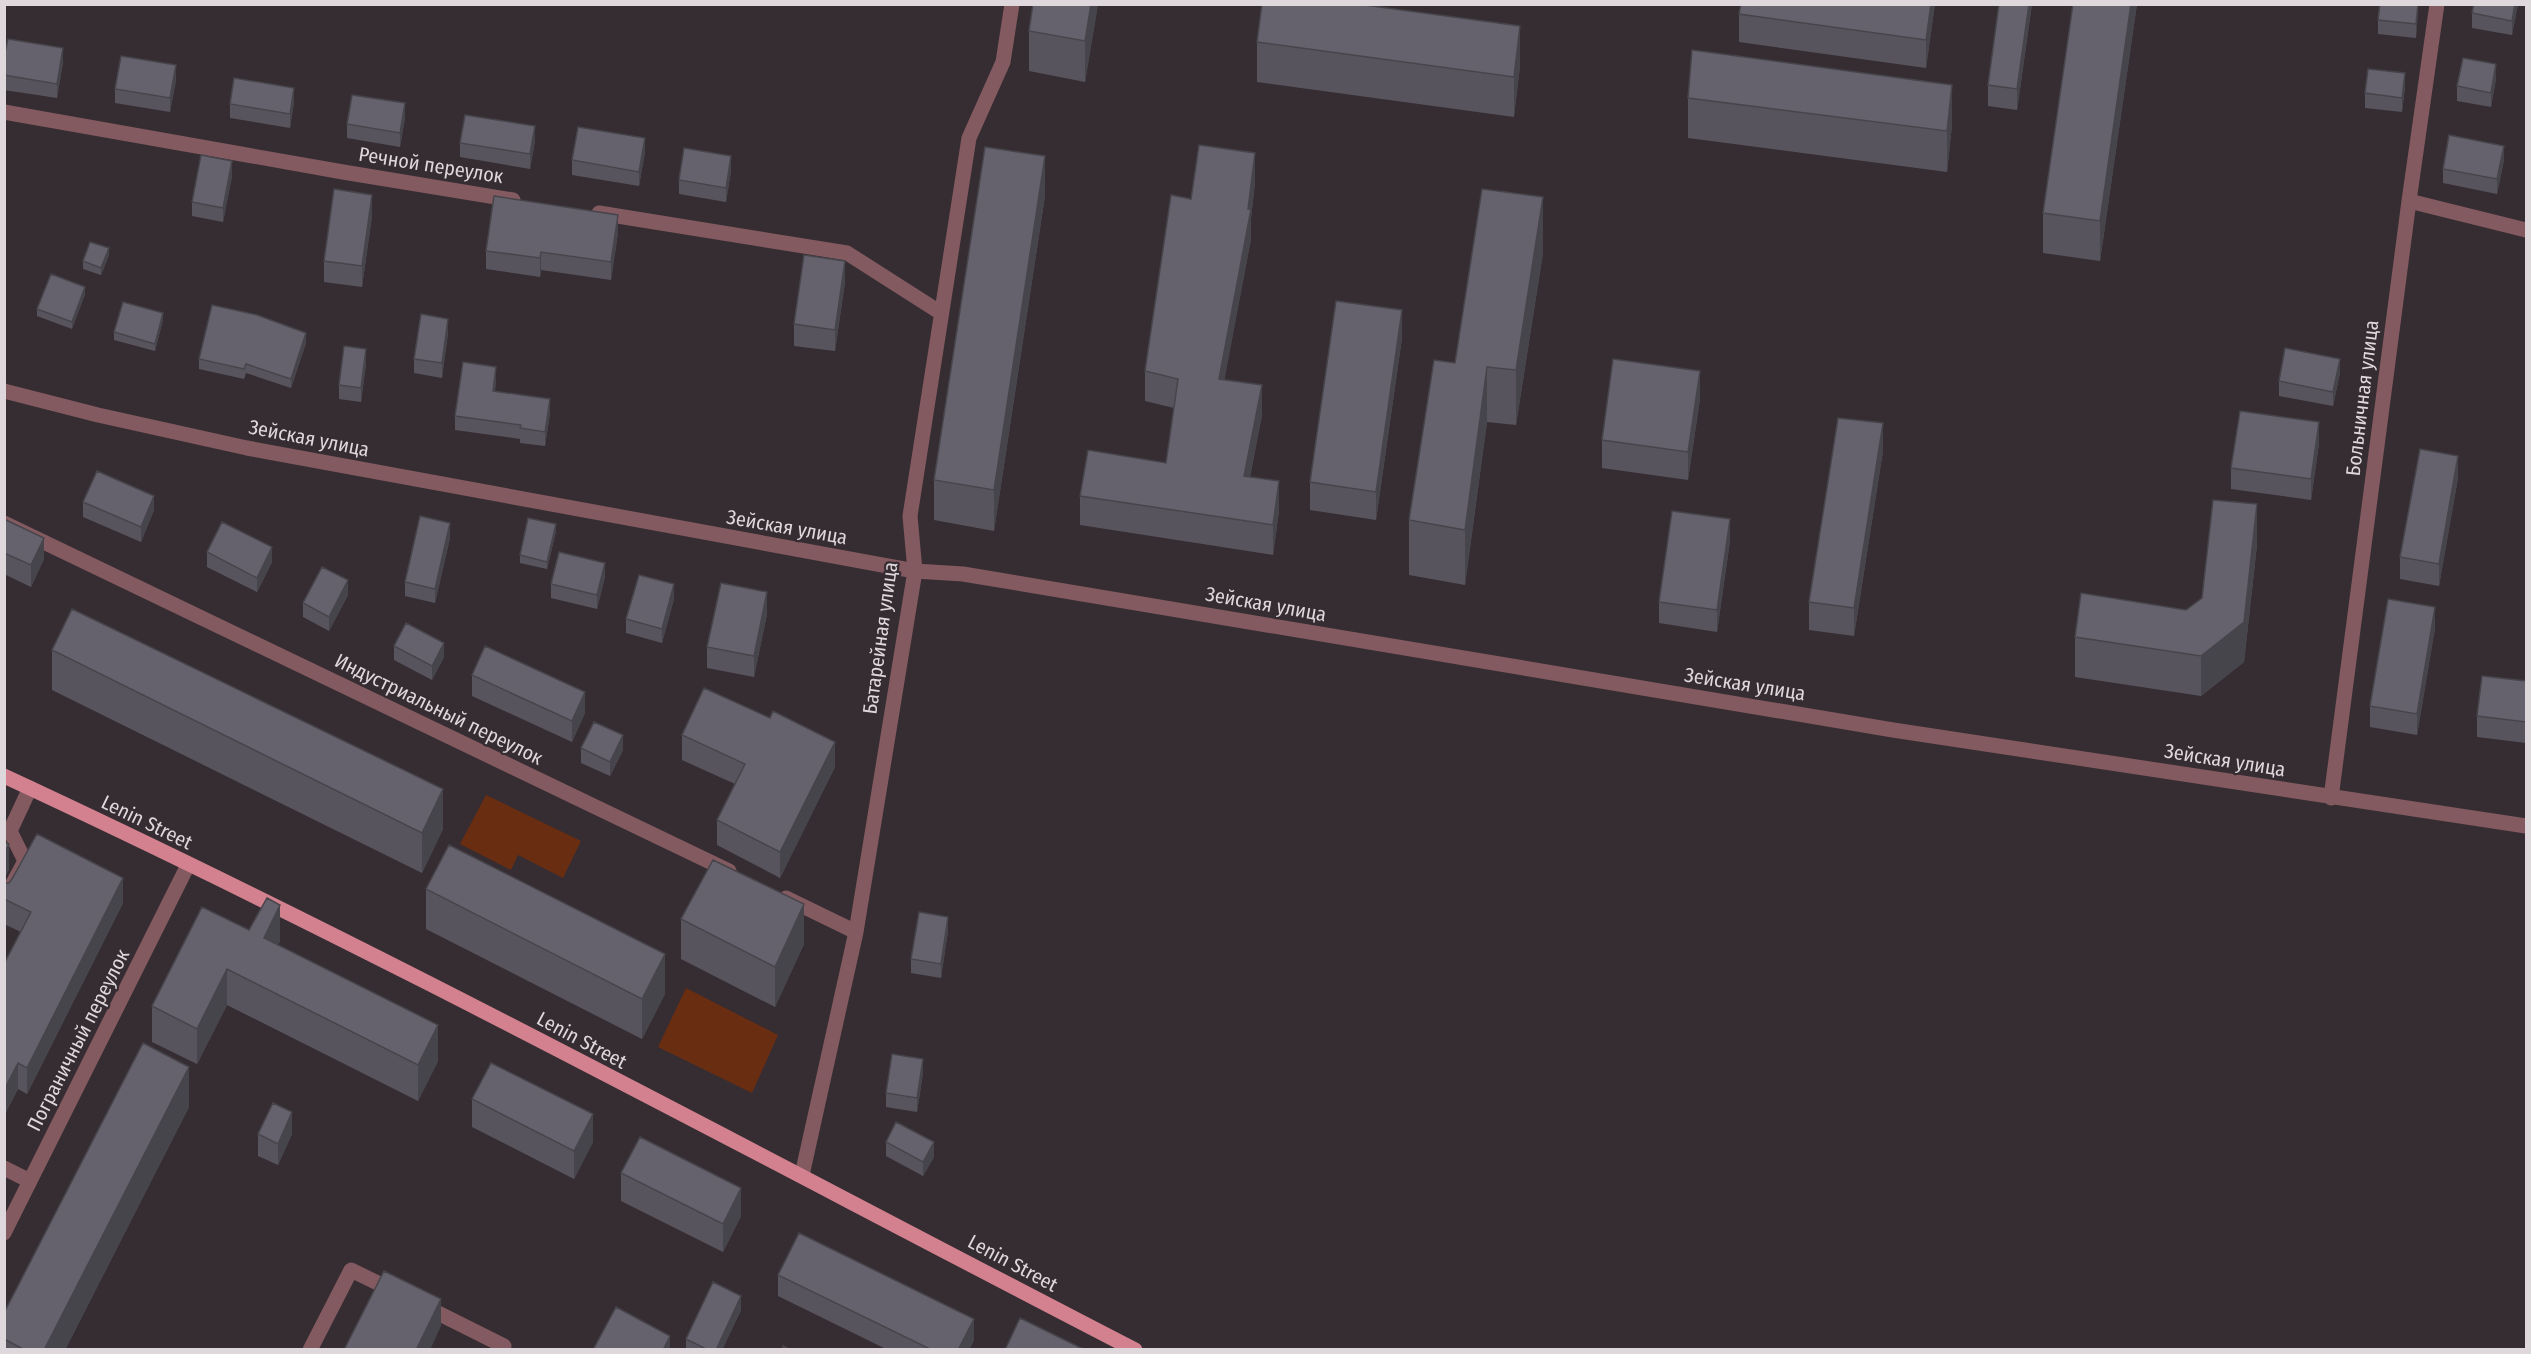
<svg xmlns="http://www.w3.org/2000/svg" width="2531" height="1354" font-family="'Fira Sans Condensed',sans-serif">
	<rect width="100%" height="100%" fill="#362d33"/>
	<path fill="#692d12" d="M486,795L581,841L563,878L518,855L511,870L460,844Z
		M686,988L778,1035L752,1093L658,1047Z"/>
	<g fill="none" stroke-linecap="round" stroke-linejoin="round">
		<path stroke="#835a60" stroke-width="15" d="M4,112L343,172L513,200
			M2409,201L2526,230
			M599,213L847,253L941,313
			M4,391L98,415L247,448L915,571L963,574L1893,730L2526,826
			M4,523L729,871
			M2331,798L2409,201L2437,4
			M786,898L856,932
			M4,900L25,861L10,831L30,788
			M4,1168L30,1181
			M802,1175L856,932L915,571L910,516L969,138L1003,62L1012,4
			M4,1233L188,865
			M424,1306L504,1346
			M310,1350L351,1270L394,1291"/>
		<path stroke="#d4818f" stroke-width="15" d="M4,776C388,954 759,1156 1135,1350"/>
	</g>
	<path fill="#58545e" d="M1033,4H1098L1085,82L1029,71V31Z
		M1741,4H1935L1926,68L1739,42V14Z
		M1999,4H2032L2017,110L1988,106V85Z
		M2073,4H2137L2100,261L2043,253V213Z
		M2418,4L2416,38L2378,34V20Z
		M2474,4H2518L2512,35L2472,28V13Z
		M1257,42L1520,66L1514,117L1257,82Z
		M4,57L63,62L57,98L4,90Z
		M2496,79L2491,107L2457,101V86Z
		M176,80L170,112L115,103V89Z
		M2405,87L2402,112L2365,108V93Z
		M1688,98L1952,125L1947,172L1688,138Z
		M294,102L290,128L230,118V104Z
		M405,118L400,147L347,138V124Z
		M535,141L530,169L460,157V143Z
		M645,152L639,186L572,175V160Z
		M2504,160L2497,194L2443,183V169Z
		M731,171L726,202L679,194V180Z
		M232,176L223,222L192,216V202Z
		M1255,182L1251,218V239L1224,380L1262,415L1250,477L1279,511L1273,555L1080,525V496L1166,463L1174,408L1145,401V371L1191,199Z
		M1045,196L994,531L934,520V480Z
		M372,216L362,287L324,282V261Z
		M618,233L611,280L541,270L540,277L486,269V251Z
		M1543,253L1516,425L1487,422L1465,585L1409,575V520L1455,363Z
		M109,255L101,275L83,269V261Z
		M845,282L835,351L794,346V324Z
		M85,294L72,329L37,316V309Z
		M163,320L155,351L114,340V332Z
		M448,333L442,378L414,373V359Z
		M1402,338L1376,520L1310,510V482Z
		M306,343L291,388L246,373L244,379L199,369V359Z
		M366,364L361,402L339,399V385Z
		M2340,373L2333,406L2279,396V381Z
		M496,381L495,391L550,413L545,446L520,443V439L455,430V416Z
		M1700,399L1688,480L1602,468V440Z
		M2319,443L2311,500L2231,489V468Z
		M1883,451L1854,636L1809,630V602Z
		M2458,478L2439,586L2400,579V557Z
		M83,502L154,510L141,542L83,517Z
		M4,519L44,559L31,587L4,574Z
		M556,531L547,569L520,563V555Z
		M450,538L435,603L405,596V582Z
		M1730,541L1717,632L1659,623V602Z
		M2257,545L2244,662L2201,696L2075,677V637L2186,610L2202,598Z
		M207,552L272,562L257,592L207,567Z
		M605,577L597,609L551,598V584Z
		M348,595L329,631L303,617V603Z
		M674,599L662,643L626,633V619Z
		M767,614L754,677L707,668V647Z
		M2435,628L2417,735L2370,727V706Z
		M394,646L444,657L432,680L394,660Z
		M52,650L443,829L422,873L52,690Z
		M472,675L585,713L572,742L472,696Z
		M2526,681V743L2477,737V716Z
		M770,718L835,767L780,878L717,845V820L735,784L682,760V735Z
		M581,748L623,750L610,776L581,763Z
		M4,883L123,903L27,1094L18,1089L4,1116L21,932L4,924Z
		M426,889L665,994L642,1039L426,929Z
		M681,919L804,944L775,1007L681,959Z
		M249,930L280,941L278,945L438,1061L418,1101L227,1005L197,1064L152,1042V1006Z
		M948,931L941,978L911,973V959Z
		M923,1073L917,1112L886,1107V1093Z
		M472,1099L593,1142L574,1179L472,1127Z
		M189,1107L65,1350H4V1313Z
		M258,1134H292L278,1165L258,1156Z
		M886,1142L934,1157L923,1176L886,1156Z
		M621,1173L741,1216L723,1252L621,1201Z
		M778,1275L974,1340L969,1350H888L778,1296Z
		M741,1310L722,1350H686V1339Z"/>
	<path fill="#47454c" d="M1091,4H1098L1085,82V41Z
		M1931,4H1935L1926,68V40Z
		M2029,4H2032L2017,110V89Z
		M2131,4H2137L2100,261V221Z
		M2418,4V14L2416,38V24Z
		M2515,4H2518L2512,35V21Z
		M1520,26V66L1514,117V77Z
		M63,48V62L57,98V84Z
		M2496,64V79L2491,107V93Z
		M176,65V80L170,112V98Z
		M2405,73V87L2402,112V98Z
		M1952,85V125L1947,172V131Z
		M294,88V102L290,128V114Z
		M405,103V118L400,147V133Z
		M535,126V141L530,169V154Z
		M645,138V152L639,186V172Z
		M2504,146V160L2497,194V179Z
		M1255,153V182L1251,218V239L1219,409V379L1248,209Z
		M731,156V171L726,202V188Z
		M1045,156V196L994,531V490Z
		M232,161V176L223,222V208Z
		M372,195V216L362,287V266Z
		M1543,197V253L1516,425V370Z
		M618,215V233L611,280V262Z
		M109,248V255L101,275V268Z
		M541,252V270L540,277V258Z
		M845,261V282L835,351V330Z
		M85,287V294L72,329V322Z
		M1402,310V338L1376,520V492Z
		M163,313V320L155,351V344Z
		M448,319V333L442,378V363Z
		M306,333V343L291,388V379Z
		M366,349V364L361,402V388Z
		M2340,359V373L2333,406V392Z
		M496,367V381L493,405V391Z
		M1487,367V422L1465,585V530Z
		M1700,371V399L1688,480V452Z
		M1262,385V415L1244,505V476Z
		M550,399V413L545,446V432Z
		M2319,422V443L2311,500V479Z
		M1883,423V451L1854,636V608Z
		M2458,456V478L2439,586V564Z
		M1279,481V511L1273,555V525Z
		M154,496V510L141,542V527Z
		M2257,504V545L2244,662L2201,696V656Z
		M1730,519V541L1717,632V610Z
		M450,523V538L435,603V589Z
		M556,524V531L547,569V562Z
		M44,538V559L31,587V565Z
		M272,547V562L257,592V578Z
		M605,563V577L597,609V595Z
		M348,580V595L329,631V617Z
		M674,584V599L662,643V629Z
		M767,592V614L754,677V656Z
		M2435,607V628L2417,735V714Z
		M444,643V657L432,680V666Z
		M585,692V713L572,742V721Z
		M623,735V750L610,776V762Z
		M835,742V767L780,878V852Z
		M443,789V829L422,873V833Z
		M9,844V870L4,879V853Z
		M123,878V903L27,1094V1068Z
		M804,904V944L775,1007V967Z
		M280,905V941L264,973V938Z
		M948,917V931L941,978V964Z
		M665,954V994L642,1039V999Z
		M227,969V1005L197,1064V1029Z
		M438,1025V1061L418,1101V1065Z
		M923,1059V1073L917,1112V1098Z
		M18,1063V1089L4,1116V1090Z
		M189,1067V1107L65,1350H44Z
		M292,1112V1134L278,1165V1144Z
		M593,1114V1142L574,1179V1151Z
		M934,1142V1157L923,1176V1162Z
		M741,1188V1216L723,1252V1224Z
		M741,1296V1310L722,1350H716Z
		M441,1299V1326L430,1350H416Z
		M974,1319V1340L969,1350H958Z
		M670,1336V1350H663Z"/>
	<path fill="#66626d" stroke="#47454c" stroke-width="1.5" d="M1033,4H1091L1085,41L1029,31Z
		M1262,4H1357L1520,26L1514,77L1257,42Z
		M1741,4H1931L1926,40L1739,14Z
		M1999,4H2029L2017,89L1988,85Z
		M2073,4H2131L2100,221L2043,213Z
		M2380,4H2418L2416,24L2378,20Z
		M2474,4H2515L2512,21L2472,13Z
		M8,39L63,48L57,84L4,75V57Z
		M1692,50L1952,85L1947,131L1688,98Z
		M121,56L176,65L170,98L115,89Z
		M2463,58L2496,64L2491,93L2457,86Z
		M2368,69L2405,73L2402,98L2365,93Z
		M234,78L294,88L290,114L230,104Z
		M352,95L405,103L400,133L347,124Z
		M465,115L535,126L530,154L460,143Z
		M578,127L645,138L639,172L572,160Z
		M2449,135L2504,146L2497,179L2443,169Z
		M1199,145L1255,153L1248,209H1251L1219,379L1262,385L1244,476L1279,481L1273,525L1080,496L1088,450L1166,463L1178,379L1145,371L1171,195L1191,199Z
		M985,147L1045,156L994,490L934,480Z
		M684,148L731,156L726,188L679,180Z
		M201,155L232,161L223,208L192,202Z
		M334,189L372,195L362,266L324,261Z
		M1482,189L1543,197L1516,370L1487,367L1465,530L1409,520L1434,360L1455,363Z
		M494,196L618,215L611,262L541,252L540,258L486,251Z
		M90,242L109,248L101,268L83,261Z
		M804,255L845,261L835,330L794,324Z
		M51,274L85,287L72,322L37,309Z
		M1336,301L1402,310L1376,492L1310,482Z
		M123,302L163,313L155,344L114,332Z
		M212,305L257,315L306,333L291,379L246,364L244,369L199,359Z
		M421,314L448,319L442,363L414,359Z
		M344,346L366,349L361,388L339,385Z
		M2285,348L2340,359L2333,392L2279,381Z
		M1613,359L1700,371L1688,452L1602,440Z
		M463,362L496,367L493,391L550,399L545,432L520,428L521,425L455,416Z
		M2240,411L2319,422L2311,479L2231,468Z
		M1838,418L1883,423L1854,608L1809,602Z
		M2420,449L2458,456L2439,564L2400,557Z
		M97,471L154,496L141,527L83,502Z
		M2213,500L2257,504L2244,622L2201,656L2075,637L2081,593L2186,610L2202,598Z
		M1672,511L1730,519L1717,610L1659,602Z
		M420,516L450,523L435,589L405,582Z
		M528,518L556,524L547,562L520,555Z
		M4,519L44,538L31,565L4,553Z
		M222,522L272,547L257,578L207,552Z
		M559,552L605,563L597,595L551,584Z
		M322,567L348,580L329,617L303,603Z
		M639,575L674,584L662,629L626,619Z
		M721,583L767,592L754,656L707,647Z
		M2388,599L2435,607L2417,714L2370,706Z
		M72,609L443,789L422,833L52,650Z
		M406,623L444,643L432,666L394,646Z
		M485,646L585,692L572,721L472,675Z
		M2482,676L2526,681V722L2477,716Z
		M704,688L770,718L773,711L835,742L780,852L717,820L745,764L682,735Z
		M594,722L623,735L610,762L581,748Z
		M37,834L123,878L27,1068L18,1063L4,1090V964L31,912L4,899V883H9L12,879Z
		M4,842L9,844L4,853Z
		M449,845L665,954L642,999L426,889Z
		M713,860L804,904L775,967L681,919Z
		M267,898L280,905L264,938L438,1025L418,1065L227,969L197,1029L152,1006L202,907L249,930Z
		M919,912L948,917L941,964L911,959Z
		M143,1043L189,1067L44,1350H25L4,1339V1313Z
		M892,1054L923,1059L917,1098L886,1093Z
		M491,1063L593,1114L574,1151L472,1099Z
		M273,1103L292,1112L278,1144L258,1134Z
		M896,1122L934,1142L923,1162L886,1142Z
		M640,1137L741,1188L723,1224L621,1173Z
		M799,1233L974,1319L958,1350H932L778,1275Z
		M384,1271L441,1299L416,1350H344Z
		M713,1282L741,1296L716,1350H708L686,1339Z
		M616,1307L670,1336L663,1350H593Z
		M1020,1318L1085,1350H1005Z
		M783,1346L791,1350H782Z"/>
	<g text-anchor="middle" stroke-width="4.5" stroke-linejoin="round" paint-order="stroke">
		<g font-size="20" fill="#ded8dc" stroke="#362d33">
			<text transform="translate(431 165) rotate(9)" y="7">Речной переулок</text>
			<text transform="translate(2362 398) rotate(-83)" y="7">Больничная улица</text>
			<text transform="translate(309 438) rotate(11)" y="7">Зейская улица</text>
			<text transform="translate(787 527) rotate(10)" y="7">Зейская улица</text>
			<text transform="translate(1266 604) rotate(10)" y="7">Зейская улица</text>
			<text transform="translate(880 638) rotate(-82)" y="7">Батарейная улица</text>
			<text transform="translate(1745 684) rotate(9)" y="7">Зейская улица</text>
			<text transform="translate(439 709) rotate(26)" y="7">Индустриальный переулок</text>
			<text transform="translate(2225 760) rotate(9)" y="7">Зейская улица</text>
			<text transform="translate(147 822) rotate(26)" y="7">Lenin Street</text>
			<text transform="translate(78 1040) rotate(-63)" y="7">Пограничный переулок</text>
			<text transform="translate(582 1040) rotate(28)" y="7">Lenin Street</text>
			<text transform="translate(1013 1263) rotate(28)" y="7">Lenin Street</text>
		</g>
	</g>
	<rect width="2531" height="1354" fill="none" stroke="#ded8dc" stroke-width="12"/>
</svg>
